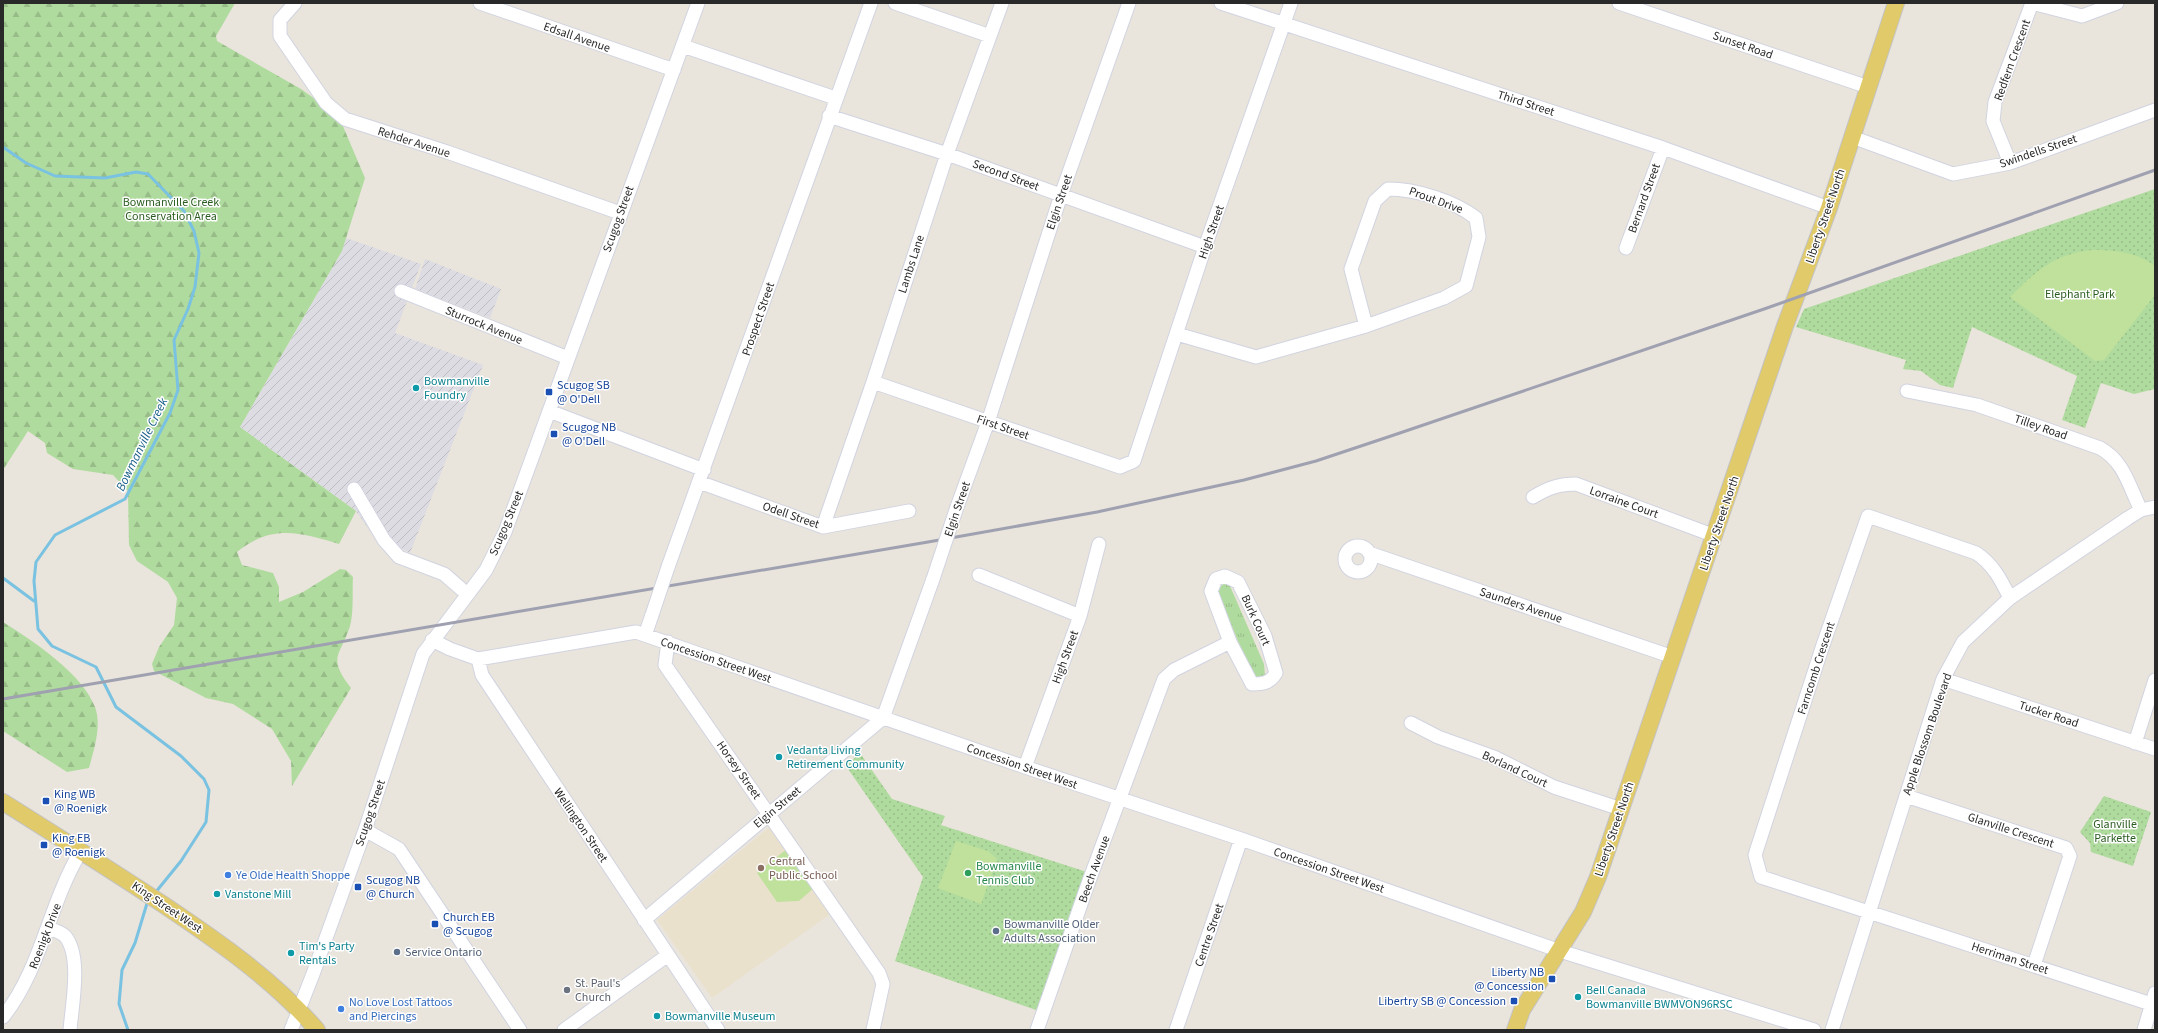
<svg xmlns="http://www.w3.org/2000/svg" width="2158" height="1033" font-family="'Source Sans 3',sans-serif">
	<defs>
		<pattern id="industrial-furrows" width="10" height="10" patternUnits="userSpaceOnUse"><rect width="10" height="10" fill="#dedce3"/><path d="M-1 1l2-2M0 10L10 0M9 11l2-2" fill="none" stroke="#bebdc3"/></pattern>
		<pattern id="grass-tufts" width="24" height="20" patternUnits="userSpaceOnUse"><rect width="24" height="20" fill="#b0db9e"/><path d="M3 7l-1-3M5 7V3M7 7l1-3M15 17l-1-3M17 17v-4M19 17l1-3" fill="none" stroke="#97bc88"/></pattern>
		<pattern id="forest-firs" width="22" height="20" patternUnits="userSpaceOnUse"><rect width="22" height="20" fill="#b0db9e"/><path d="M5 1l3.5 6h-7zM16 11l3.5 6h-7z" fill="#97bc88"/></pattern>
		<pattern id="park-dots" width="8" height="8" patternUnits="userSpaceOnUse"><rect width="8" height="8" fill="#b0db9e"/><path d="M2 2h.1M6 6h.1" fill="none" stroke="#97bc88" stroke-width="1.8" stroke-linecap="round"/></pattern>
	</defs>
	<rect width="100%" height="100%" fill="#e9e4dc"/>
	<path fill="url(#industrial-furrows)" d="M346,238L421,264L395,333L483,365L410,553L370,531L356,511L240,427L342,251Z
		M425,259L501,289L490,318L415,289Z"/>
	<path fill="#eae1cd" d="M772,825L833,912L712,998L657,920Z"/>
	<path fill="url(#grass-tufts)" d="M1224,584L1230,586L1264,664L1265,676L1258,679L1253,677L1218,593L1220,586Z"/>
	<path fill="url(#forest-firs)" d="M3,3H235L216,36L217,41L301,89L330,110L342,124L365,178L342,251L240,427L356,511L339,544C300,532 271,524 237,552L242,565L273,573L279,587V602L303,592L340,569L346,570L353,577C352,592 354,612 350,626C340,657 327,657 351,688L292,786L291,761L272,729L233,704L206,698L154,671L152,664L159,647L174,625L177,598L168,582L137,561L129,545L128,491L113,475L73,469L47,453L45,443L28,431L3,470Z
		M3,622C33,641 82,673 95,707C102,726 94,749 89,768L67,772L3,731Z"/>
	<path fill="url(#park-dots)" d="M2155,189V389L2134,394L2101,383L2085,428L2062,420L2077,376L1972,327L1953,388L1940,385L1921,371L1903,369L1906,360L1796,327L1804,309Z
		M860,753L892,799L945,816L941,825L1087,872L1039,1011L895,961L923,877L846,766Z
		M2104,796L2151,812L2133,866L2091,852L2090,843L2080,832Z"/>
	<path fill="#c0e19b" d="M2092,250C2114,250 2137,252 2155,266V295L2104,360L2095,361L2010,297C2036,271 2054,254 2092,250Z
		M956,841L988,851L997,859L981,904L938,888Z
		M788,848L815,887L799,901L777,902L757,873Z"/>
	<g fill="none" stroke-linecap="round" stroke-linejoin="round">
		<path stroke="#79c2e1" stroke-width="3" d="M3,147L26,163L55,176L105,178L136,172L148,174L184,211L194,231L199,253L195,287L188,309L174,340L178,390L170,413L125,499L55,535L36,562L34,581L38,629L52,646L96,667L116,707L181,756L204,779L209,790L206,822L181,861L155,893
			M3,578L34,601
			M128,1030L119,1004L122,970L135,943L148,900"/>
		<defs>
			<path id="minor" d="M295,3L280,20V36L326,103L345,119L447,152L620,213
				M480,3L674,70
				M895,3L990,36
				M1221,3L1663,148L1829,208
				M1619,3L1868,87
				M2032,3L2082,16L2117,3
				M683,46L835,98
				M829,116L947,154L1205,247
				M1852,137L1953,174L2010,163L2155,110
				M2010,163L1993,121L1995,102L2032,3
				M1626,248L1663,148
				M401,291L568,358
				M1177,334L1256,357L1366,326L1444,298L1466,286L1479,237L1476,218C1454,201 1416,189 1388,189L1375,201L1351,269L1366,326
				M873,382L1120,467L1134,461L1205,247L1291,3
				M1907,391L1977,405L2100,448C2125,462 2129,487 2141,510
				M549,411L704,470
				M699,482L823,527L909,511
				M354,489L384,540L399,557L444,574L467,594
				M1533,497C1548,488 1559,484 1576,484L1715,536
				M957,507L988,422L1061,195L1129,3
				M823,527L873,382L947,154L1002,3
				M1345 559a13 13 0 1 1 26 0a13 13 0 1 1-26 0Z
				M1369,553L1673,657
				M668,567L871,3
				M979,575L1080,616
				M1225,576L1238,582L1265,636L1276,673C1270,683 1263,684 1252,684L1230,642L1211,591L1216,579Z
				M2010,598C2001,580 1993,564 1976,553L1868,516L1823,645L1755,855L1761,877L2151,1004
				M645,635L652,615
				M432,640L450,649L478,659L636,632L1025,767L1241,839L1560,951L1814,1030
				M668,642L665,665L879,973L883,984L873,1030
				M478,659L482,675L718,1030
				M1943,679L2155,749
				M1411,723L1438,737L1494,757L1554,787L1621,809
				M2135,743L2155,680
				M1025,767L1080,616L1099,544
				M1906,796L2066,848L2070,856L2034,965
				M365,830L399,849L520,1030
				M644,920L883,718L933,579
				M48,928C53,930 61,932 65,936C82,956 72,1005 70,1030
				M3,1017C42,968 49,903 81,851
				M291,1030L313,974L365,830L423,654L486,570L505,532L698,3
				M564,1030L668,955
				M1037,1030L1089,881L1164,679L1174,670L1230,642
				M1176,1030L1241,839
				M1832,1030L1943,679L1963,642L2010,598L2128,518L2141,510L2155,507
				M2144,1030L2155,993"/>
			<path id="major" d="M3,802C57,836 111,870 164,905C219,942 274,980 317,1030
				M1515,1030L1522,1010L1583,912L1598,877L1785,326L1829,208L1896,3"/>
		</defs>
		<use href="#minor" stroke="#d1d4e0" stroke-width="15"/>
		<use href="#major" stroke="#c3c3c3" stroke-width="18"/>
		<use href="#minor" stroke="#fff" stroke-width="13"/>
		<use href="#major" stroke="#e1ca69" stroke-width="16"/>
		<path stroke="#9fa1b1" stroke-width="3" d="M3,699L928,542L1097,512L1244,480L1316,461L1391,436L1767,308L2155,170"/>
		<defs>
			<path id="minor-bridge" d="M933,579L957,507
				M652,615L668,567"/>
		</defs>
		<use href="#minor-bridge" stroke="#d1d4e0" stroke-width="15" stroke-linecap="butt"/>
		<use href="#minor-bridge" stroke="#fff" stroke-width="13"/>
	</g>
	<g fill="#0f9aa8" stroke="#fff" stroke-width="1.5">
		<circle cx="416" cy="388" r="4"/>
		<circle cx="779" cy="757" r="4"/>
		<circle cx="217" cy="894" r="4"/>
		<circle cx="291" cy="953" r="4"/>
		<circle cx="1578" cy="997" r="4"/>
		<circle cx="657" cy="1016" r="4"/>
	</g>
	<g fill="#1a4fb4" stroke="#fff" stroke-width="1.5">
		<rect x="545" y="388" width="8" height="8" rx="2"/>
		<rect x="550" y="430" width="8" height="8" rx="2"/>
		<rect x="42" y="797" width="8" height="8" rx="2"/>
		<rect x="40" y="841" width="8" height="8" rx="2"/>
		<rect x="354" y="883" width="8" height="8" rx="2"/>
		<rect x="431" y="920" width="8" height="8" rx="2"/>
		<rect x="1548" y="975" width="8" height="8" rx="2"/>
		<rect x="1510" y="997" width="8" height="8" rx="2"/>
	</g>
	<circle fill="#8d6e63" stroke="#fff" stroke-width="1.5" cx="761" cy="868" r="4"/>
	<circle fill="#2e9e5b" stroke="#fff" stroke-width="1.5" cx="968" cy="873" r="4"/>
	<g fill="#3f7fe0" stroke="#fff" stroke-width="1.5">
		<circle cx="228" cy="875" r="4"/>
		<circle cx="341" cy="1009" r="4"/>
	</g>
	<g fill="#5c6f8a" stroke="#fff" stroke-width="1.5">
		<circle cx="996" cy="931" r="4"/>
		<circle cx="397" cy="952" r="4"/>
	</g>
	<circle fill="#6b7280" stroke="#fff" stroke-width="1.5" cx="567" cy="990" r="4"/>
	<g text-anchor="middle" stroke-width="3" stroke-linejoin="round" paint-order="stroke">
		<g font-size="12" fill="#292929" stroke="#fff">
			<text transform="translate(577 37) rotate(19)" y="4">Edsall Avenue</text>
			<text transform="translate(1743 45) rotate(19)" y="4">Sunset Road</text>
			<text transform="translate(2012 60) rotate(-70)" y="4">Redfern Crescent</text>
			<text transform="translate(1526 103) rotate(18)" y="4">Third Street</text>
			<text transform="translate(414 142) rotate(18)" y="4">Rehder Avenue</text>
			<text transform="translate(2038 151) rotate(-19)" y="4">Swindells Street</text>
			<text transform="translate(1006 175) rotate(20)" y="4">Second Street</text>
			<text transform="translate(1644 198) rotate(-70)" y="4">Bernard Street</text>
			<text transform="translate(1436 200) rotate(20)" y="4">Prout Drive</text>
			<text transform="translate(1059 202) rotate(-71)" y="4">Elgin Street</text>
			<text transform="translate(1825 216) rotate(-71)" y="4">Liberty Street North</text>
			<text transform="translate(618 219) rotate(-70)" y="4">Scugog Street</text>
			<text transform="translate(1211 232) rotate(-71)" y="4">High Street</text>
			<text transform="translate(911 264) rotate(-72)" y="4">Lambs Lane</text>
			<text transform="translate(758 319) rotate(-71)" y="4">Prospect Street</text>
			<text transform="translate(484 325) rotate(22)" y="4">Sturrock Avenue</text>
			<text transform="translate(1003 427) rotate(19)" y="4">First Street</text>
			<text transform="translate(2041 427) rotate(19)" y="4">Tilley Road</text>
			<text transform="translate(1624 502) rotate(20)" y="4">Lorraine Court</text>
			<text transform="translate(957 509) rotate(-71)" y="4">Elgin Street</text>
			<text transform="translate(791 515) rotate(19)" y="4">Odell Street</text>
			<text transform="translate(506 523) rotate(-67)" y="4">Scugog Street</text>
			<text transform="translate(1719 523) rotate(-71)" y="4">Liberty Street North</text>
			<text transform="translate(1521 605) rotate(19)" y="4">Saunders Avenue</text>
			<text transform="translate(1256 620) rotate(66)" y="4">Burk Court</text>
			<text transform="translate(1065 657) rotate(-70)" y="4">High Street</text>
			<text transform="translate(716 660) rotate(19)" y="4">Concession Street West</text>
			<text transform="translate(1816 668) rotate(-72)" y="4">Farncomb Crescent</text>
			<text transform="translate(2049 714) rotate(18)" y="4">Tucker Road</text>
			<text transform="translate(1927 734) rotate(-71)" y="4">Apple Blossom Boulevard</text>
			<text transform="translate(1022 766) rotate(19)" y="4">Concession Street West</text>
			<text transform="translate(1515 769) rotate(25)" y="4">Borland Court</text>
			<text transform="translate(739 770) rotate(55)" y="4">Horsey Street</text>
			<text transform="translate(777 807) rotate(-40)" y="4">Elgin Street</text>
			<text transform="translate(370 813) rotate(-71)" y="4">Scugog Street</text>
			<text transform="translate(581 825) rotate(56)" y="4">Wellington Street</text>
			<text transform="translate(1614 829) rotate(-71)" y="4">Liberty Street North</text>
			<text transform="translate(2011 830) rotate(18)" y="4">Glanville Crescent</text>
			<text transform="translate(1094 869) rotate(-70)" y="4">Beech Avenue</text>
			<text transform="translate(1329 870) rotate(19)" y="4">Concession Street West</text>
			<text transform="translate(167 907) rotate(34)" y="4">King Street West</text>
			<text transform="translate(1209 935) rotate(-71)" y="4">Centre Street</text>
			<text transform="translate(45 936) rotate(-69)" y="4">Roenigk Drive</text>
			<text transform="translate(2010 958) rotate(18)" y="4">Herriman Street</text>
		</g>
		<g font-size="12" fill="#2b5d21" stroke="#fff">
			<text x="171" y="206">Bowmanville Creek<tspan x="171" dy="14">Conservation Area</tspan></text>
			<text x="2080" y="298">Elephant Park</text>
			<text x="2115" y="828">Glanville<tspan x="2115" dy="14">Parkette</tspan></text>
		</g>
		<g font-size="12" fill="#0d838f" stroke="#fff" text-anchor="start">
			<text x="424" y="385">Bowmanville<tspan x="424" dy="14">Foundry</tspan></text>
			<text x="787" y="754">Vedanta Living<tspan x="787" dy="14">Retirement Community</tspan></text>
			<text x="225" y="898">Vanstone Mill</text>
			<text x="299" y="950">Tim's Party<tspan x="299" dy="14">Rentals</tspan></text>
			<text x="1586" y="994">Bell Canada<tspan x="1586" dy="14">Bowmanville BWMVON96RSC</tspan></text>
			<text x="665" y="1020">Bowmanville Museum</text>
		</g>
		<g font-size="12" fill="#164399" stroke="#fff" text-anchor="start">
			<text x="557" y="389">Scugog SB<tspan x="557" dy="14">@ O'Dell</tspan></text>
			<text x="562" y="431">Scugog NB<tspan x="562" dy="14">@ O'Dell</tspan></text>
			<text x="54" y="798">King WB<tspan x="54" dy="14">@ Roenigk</tspan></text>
			<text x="52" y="842">King EB<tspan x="52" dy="14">@ Roenigk</tspan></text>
			<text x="366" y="884">Scugog NB<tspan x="366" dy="14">@ Church</tspan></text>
			<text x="443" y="921">Church EB<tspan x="443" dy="14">@ Scugog</tspan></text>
			<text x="1544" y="976" text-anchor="end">Liberty NB<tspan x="1544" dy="14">@ Concession</tspan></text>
			<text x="1506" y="1005" text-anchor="end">Libertry SB @ Concession</text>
		</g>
		<g font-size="12" fill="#785e54" stroke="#fff" text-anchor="start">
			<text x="769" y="865">Central<tspan x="769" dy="14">Public School</tspan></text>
		</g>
		<g font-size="12" fill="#27864d" stroke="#fff" text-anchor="start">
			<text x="976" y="870">Bowmanville<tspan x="976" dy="14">Tennis Club</tspan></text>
		</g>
		<g font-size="12" fill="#366cbe" stroke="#fff" text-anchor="start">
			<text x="236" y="879">Ye Olde Health Shoppe</text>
			<text x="349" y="1006">No Love Lost Tattoos<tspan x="349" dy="14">and Piercings</tspan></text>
		</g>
		<g font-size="12" fill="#4e5e75" stroke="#fff" text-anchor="start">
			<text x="1004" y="928">Bowmanville Older<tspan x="1004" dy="14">Adults Association</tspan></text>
			<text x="405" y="956">Service Ontario</text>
		</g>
		<g font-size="12" fill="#5b616d" stroke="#fff" text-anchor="start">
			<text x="575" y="987">St. Paul's<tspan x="575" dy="14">Church</tspan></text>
		</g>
		<g font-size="13" font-style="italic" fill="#1b608a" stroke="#fff">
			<text transform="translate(141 444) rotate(-64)" y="5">Bowmanville Creek</text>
		</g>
	</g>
	<rect width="2158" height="1033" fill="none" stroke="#292929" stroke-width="8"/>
</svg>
